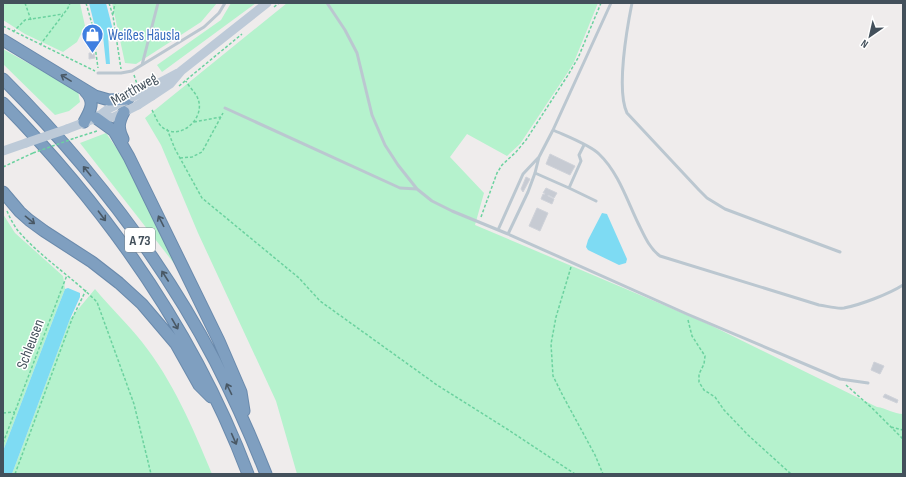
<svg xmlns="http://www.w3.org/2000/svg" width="906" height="477" font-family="'Sofia Sans Condensed',sans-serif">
	<rect width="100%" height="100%" fill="#efecec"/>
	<path fill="#b5f2cd" d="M3,3H80L85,26L77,42L63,52L25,34L3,20Z
		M112,3H217L201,22L136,64L125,63Z
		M231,3H256L162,72L157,65L221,20Z
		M287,3H598L574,62L568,72L520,144L507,156L467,134L450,157L484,193L475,225L706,323L877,407C886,408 894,414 903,414V474H297L276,401L198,233L161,145L145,118Z
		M3,49L78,91L80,102L69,111L55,115L3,64Z
		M106,133L122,156L180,271L80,143Z
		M3,214L15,233L63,276L65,289L56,312L3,451Z
		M95,289C110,307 127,323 142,342C173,381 193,428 212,474H12L70,319Z"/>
	<path fill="#7edbf3" d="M89,3H106L114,34L108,35L110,64H106L103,36L97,35Z
		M602,213L607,214L627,259L626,263L619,265L588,250L586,247L588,240Z
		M68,288L80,293V297L70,319L12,474H3V451L56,312L65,289Z"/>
	<path fill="#c7cbd3" stroke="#cfd2d9" d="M89,53H94L95,58L89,59Z
		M550,154L575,166L570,175L546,164Z
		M526,177L530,179L523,192L521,189Z
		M546,188L557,193L554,198L548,195V196L554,199L552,204L541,199L543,194L544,195L545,193H543Z
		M537,208L548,213L540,231L529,226Z
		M874,362L884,366L880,374L871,370Z
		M885,394L898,400L897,403L883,397Z"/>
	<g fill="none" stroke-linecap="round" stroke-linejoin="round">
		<defs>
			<path id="highway" d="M3,40L95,96L109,100L128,99
				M3,79C87,163 160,256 215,361C234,398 251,436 266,474
				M3,103C107,209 195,334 248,474
				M96,118L114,131L129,157L219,341L241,392L244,411
				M84,122C90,111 96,102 85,91
				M123,139C118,129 118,123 124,112
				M3,192L20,212L29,220L44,231L92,262L119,283L142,304L176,344L199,385L211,397"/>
		</defs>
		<use href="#highway" stroke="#6a8aac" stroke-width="13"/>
		<path stroke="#6bd29f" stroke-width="1.5" stroke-dasharray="3 2" stroke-linecap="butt" d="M25,3L31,20
			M86,3L92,24L98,68
			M109,3L113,16L121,69
			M274,7L279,3
			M113,14L115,3
			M3,26L95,71
			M13,32L25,20L63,14
			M40,45L68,8L70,3
			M134,75L137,84
			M179,86L242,34
			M152,110C155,115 157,122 161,126C178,143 206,119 198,99C196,93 189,87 186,81
			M194,122L221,117
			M167,129L175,149L202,198L299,278L320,301L437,385L507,429L575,474
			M75,138L97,131
			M180,158L192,157L202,152L223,113
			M3,167L33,153
			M7,211C10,218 14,226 19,232C42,258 72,277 97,302L134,404L151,474
			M481,217L497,173L502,165L516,152L526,140L568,75L578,58L601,3
			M571,267L556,317L551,344L553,376L563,396L595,455L603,474
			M688,320L692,336L705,356L704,364L699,374V382L704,390L715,397L724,410L748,435L791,474
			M846,385L872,408L903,439
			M3,413L15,412
			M891,427L903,430
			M3,443L67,275
			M15,474L72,319L86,290"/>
		<path stroke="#bbc7d0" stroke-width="3" d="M327,3L345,30L357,53L372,115L385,145L398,165L417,189L432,201L452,211L508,234L687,314L840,379L868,383
			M632,3C627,28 616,90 627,113L699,190L707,198L725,209L840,252
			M142,65L158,3
			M98,73H121L132,71L204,27L219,13L225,3
			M225,108L400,188L417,189
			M553,130C566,136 590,145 599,154C618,172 627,200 638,223C644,235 649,248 660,256L819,305C827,306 836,309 844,308C860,305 889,294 903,285
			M535,173L569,188L581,161L579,155L584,145
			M569,188L596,201
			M498,230L523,174L539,157
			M508,234L528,192L535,173L539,157L553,130L611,3"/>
		<path stroke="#bdcad8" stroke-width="9" d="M146,90L178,73
			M152,96L170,84L181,71L267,3
			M96,118L114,117L138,105
			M67,129L96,118L108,109L125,101
			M3,151L26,143"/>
		<use href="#highway" stroke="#7f9fc0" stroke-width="11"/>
		<path stroke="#6bd29f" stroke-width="1.5" stroke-dasharray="3 2" stroke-linecap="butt" d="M33,153L75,138"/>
		<path stroke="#bdcad8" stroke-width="9" d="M133,97L146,90
			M138,105L152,96
			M26,143L67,129"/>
	</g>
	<defs><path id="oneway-shaft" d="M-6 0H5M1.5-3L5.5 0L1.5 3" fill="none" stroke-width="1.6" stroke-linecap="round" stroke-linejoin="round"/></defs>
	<g stroke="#495865">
		<use href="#oneway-shaft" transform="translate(66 78) rotate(-149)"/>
		<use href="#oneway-shaft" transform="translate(87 171) rotate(-129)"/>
		<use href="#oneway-shaft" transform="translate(102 216) rotate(53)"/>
		<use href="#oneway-shaft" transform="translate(30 220) rotate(39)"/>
		<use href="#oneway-shaft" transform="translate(161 221) rotate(-117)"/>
		<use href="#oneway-shaft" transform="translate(165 276) rotate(-123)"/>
		<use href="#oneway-shaft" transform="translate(175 324) rotate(60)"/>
		<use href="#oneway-shaft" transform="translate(229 389) rotate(-116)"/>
		<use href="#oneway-shaft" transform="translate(234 439) rotate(66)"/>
	</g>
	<defs>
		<symbol id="shop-pin" viewBox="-11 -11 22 30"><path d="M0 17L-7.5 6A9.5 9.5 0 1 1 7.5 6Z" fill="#3f7fe0" stroke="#fff"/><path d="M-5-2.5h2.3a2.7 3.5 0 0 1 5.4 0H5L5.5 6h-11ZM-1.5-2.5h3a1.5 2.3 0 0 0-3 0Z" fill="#fff"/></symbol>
	</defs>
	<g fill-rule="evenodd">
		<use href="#shop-pin" x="80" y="22" width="25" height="34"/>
	</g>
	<g text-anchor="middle" stroke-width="3" stroke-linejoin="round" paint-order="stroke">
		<rect fill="#fff" stroke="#7b848c" stroke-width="1" x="125" y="228" width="30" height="24" rx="3"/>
		<g font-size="14" font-weight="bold" fill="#43505b">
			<text x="140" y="245">A 73</text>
		</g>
		<g font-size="15" fill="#366cbe" stroke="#fff" text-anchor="start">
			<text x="108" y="40">Weißes Häusla</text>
		</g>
		<g font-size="15" fill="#43505b" stroke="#fff">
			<text transform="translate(134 89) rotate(-30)" y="5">Marthweg</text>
			<text transform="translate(30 344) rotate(-69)" y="5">Schleusen</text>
		</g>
	</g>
	<rect width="906" height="477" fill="none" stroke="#43505b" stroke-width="8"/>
	<g transform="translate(870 36) rotate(214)" stroke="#ffffff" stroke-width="3" paint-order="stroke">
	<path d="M0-3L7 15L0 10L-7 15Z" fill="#43505b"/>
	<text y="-6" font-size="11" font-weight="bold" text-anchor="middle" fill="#43505b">N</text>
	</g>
</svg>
